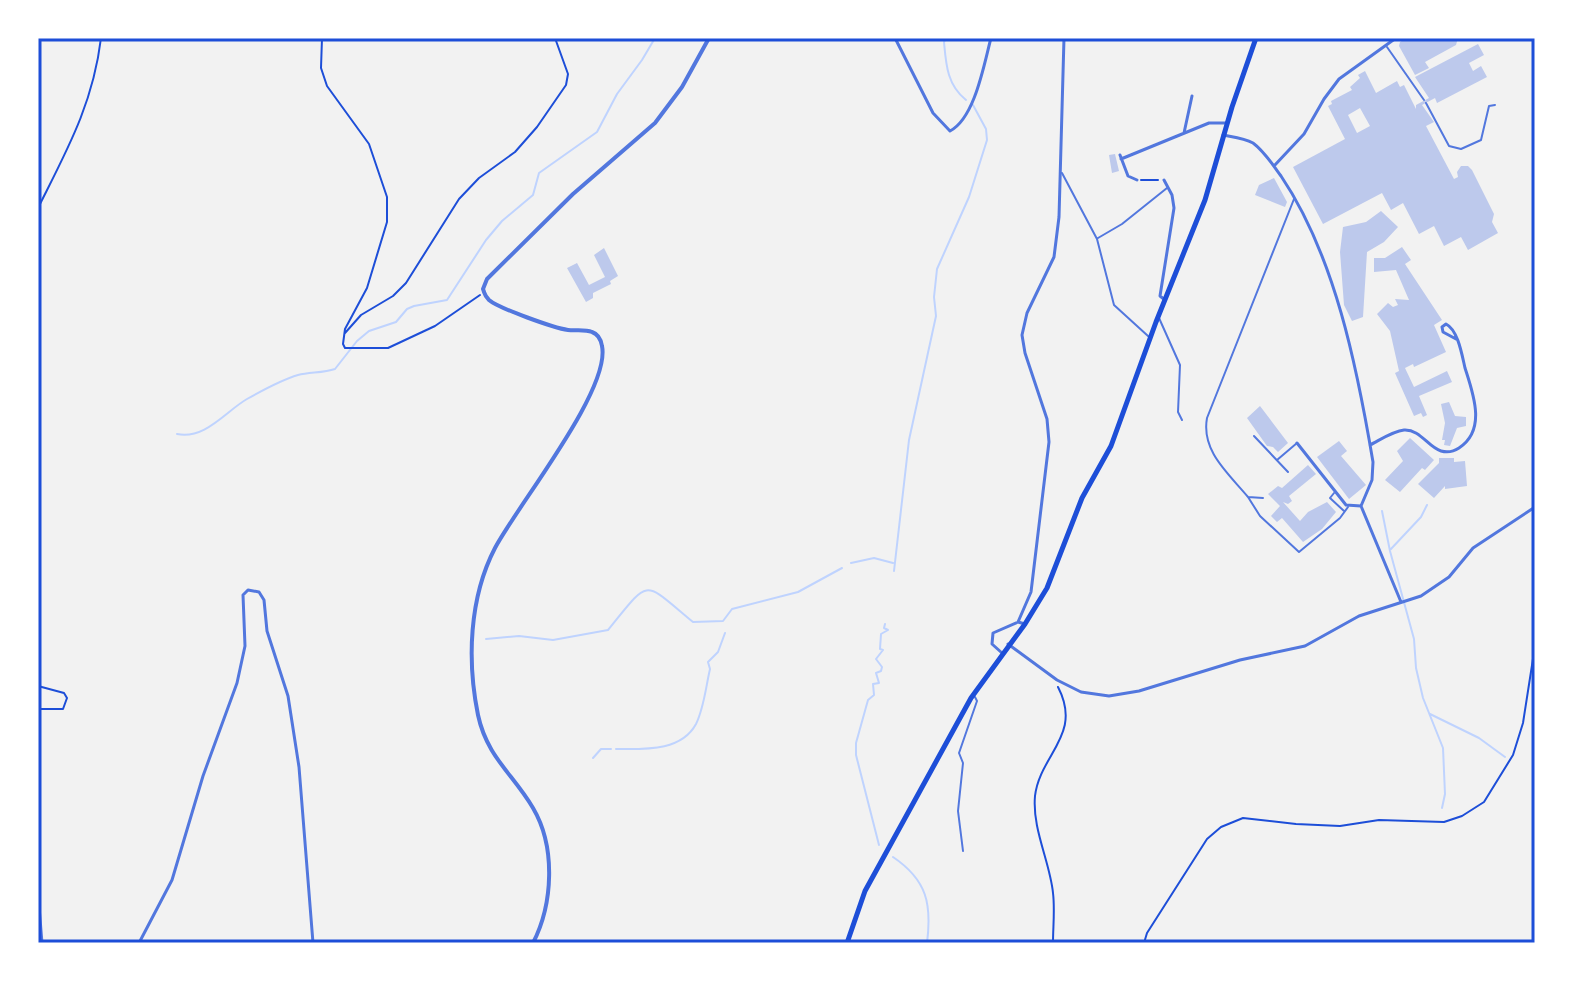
<svg xmlns="http://www.w3.org/2000/svg" width="1573" height="981" font-family="Cabin,sans-serif">
	<rect width="100%" height="100%" fill="#f2f2f2"/>
	<g fill="none" stroke-linecap="round" stroke-linejoin="round">
		<path stroke="#bfd3fe" stroke-width="2" d="M946,38L944,42C946,64 947,85 966,100
			M177,434C205,440 226,411 247,399C263,390 281,380 298,375C310,372 323,373 335,369L357,341L369,331L396,322L407,309L414,306L447,300L486,240L502,221L533,195L539,173L597,132L617,94L642,60L655,38
			M1382,511L1390,551L1414,639L1416,668L1423,698L1443,748L1445,794L1442,808
			M1390,550L1421,517L1427,505
			M851,563L874,558L893,563
			M894,571L909,440L936,316L934,297L937,269L969,197L987,140L986,129L973,105
			M486,639L519,636L553,640L608,630C651,577 642,580 693,622L723,621L732,609L798,592L842,568
			M1430,714L1479,738L1505,757
			M616,749C643,749 681,752 696,724C704,708 706,686 710,669L708,662L718,652L725,633
			M593,758L601,749H611
			M879,845L856,755V743L868,700L874,695L873,684L879,683L876,673L881,671L882,667L876,659L883,650L880,649L881,634L888,630L884,628L885,624
			M893,857C927,880 932,904 927,943"/>
	</g>
	<path fill="#bdc9ec" fill-rule="evenodd" d="M1407,38H1458L1456,45L1425,62L1429,68L1415,75L1399,46L1400,42Z
		M1478,44L1484,55L1469,63L1473,71L1481,66L1487,77L1437,103L1435,98L1422,105L1434,122L1426,126L1454,179L1458,177L1457,172L1461,166H1468L1472,170L1494,214L1492,222L1498,233L1468,250L1461,237L1444,246L1434,226L1419,234L1403,203L1391,210L1382,193L1323,224L1293,167L1345,139L1328,106L1332,104L1331,101L1352,90L1350,87L1360,78L1358,75L1365,71L1376,93L1397,81L1400,87L1404,85L1416,109V105L1429,98L1415,77ZM1360,108L1370,126L1357,133L1348,115Z
		M1115,154L1119,171L1112,173L1109,155Z
		M1274,178L1287,202L1285,207L1255,195L1259,185Z
		M1381,211L1398,227L1384,242L1367,252L1363,317L1352,321L1344,305L1340,252L1343,227L1366,222Z
		M1402,247L1411,260L1405,264L1442,320L1434,325L1446,352L1414,367L1413,364L1405,368L1414,387L1447,371L1452,382L1419,396L1427,415L1423,417L1421,413L1414,416L1395,373L1399,371L1390,331L1377,314L1388,303L1393,307L1398,305L1395,299L1409,300L1396,270L1374,272V258H1385Z
		M604,248L618,276L610,281L611,284L593,293V298L586,302L567,268L577,263L589,285L605,277L594,255Z
		M1449,402L1455,416L1466,417V426L1457,428L1450,446L1444,445L1445,440H1442L1445,423L1441,404Z
		M1260,406L1288,443L1278,452L1273,447L1267,446L1247,418Z
		M1410,438L1434,460L1425,470L1422,468L1400,492L1385,480L1403,461L1397,451Z
		M1339,441L1347,451L1341,456L1366,485L1349,499L1317,457Z
		M1439,458H1454V462L1465,461L1467,486L1445,489V486L1434,498L1418,484L1439,463Z
		M1308,465L1316,474L1289,496L1292,501L1288,504L1283,502L1300,521L1308,512L1327,502L1336,512L1322,529L1303,542L1282,518L1277,522L1271,516L1280,506L1268,494L1278,486L1282,488Z"/>
	<g fill="none" stroke-linecap="round" stroke-linejoin="round">
		<path stroke="#1d4ed8" stroke-width="2" d="M322,38L321,68L327,86L369,144L387,197V222L367,288L345,329L343,344L345,348H388L435,326L480,295
			M1141,180H1158
			M38,208C67,150 93,104 101,38
			M345,333L361,315L393,296L406,283L459,199L479,178L515,152L537,127L566,85L568,74L555,38
			M38,686L64,693L67,698L63,709H38
			M1053,943C1053,927 1055,909 1053,893C1050,862 1032,829 1035,796C1040,754 1083,735 1058,687
			M1144,943L1147,933L1207,839L1221,827L1243,818L1296,824L1340,826L1379,820L1444,822L1462,816L1484,802L1513,755L1523,723L1535,646"/>
		<path stroke="#5277de" stroke-width="2" d="M1387,47L1424,100
			M1426,103L1449,146L1461,149L1481,140L1489,106L1495,105
			M1062,173L1097,239L1114,305L1148,336
			M1098,238L1122,224L1167,188
			M1159,318L1180,365L1178,412L1182,420
			M1254,436L1288,472
			M1277,460L1297,443
			M1334,493L1330,498L1344,511
			M1248,497L1260,516L1299,552L1340,518L1348,507
			M1263,498L1248,497C1228,473 1201,451 1207,418L1294,199
			M963,851L958,811L963,763L959,753L977,701L975,697"/>
		<path stroke="#5277de" stroke-width="3" d="M895,38L933,113L950,131C975,118 984,64 991,38
			M1184,133L1192,96
			M1223,135C1233,137 1244,138 1253,143C1264,151 1273,165 1281,176C1335,256 1357,367 1373,462L1372,480L1361,506L1401,602
			M1120,155L1128,176L1137,180
			M1121,159L1209,123H1227
			M1274,166L1304,134L1324,99L1339,79L1396,38
			M1164,180L1172,195L1174,208L1160,296L1165,300
			M1297,443L1346,505L1361,506
			M1370,445C1380,440 1393,431 1404,430C1420,429 1428,447 1441,451C1448,453 1453,452 1459,448C1487,430 1473,393 1465,368C1462,355 1458,330 1446,324L1442,327L1443,332L1456,339
			M1018,622L1031,592L1049,442L1047,419L1025,353L1022,335L1027,313L1054,257L1059,217L1064,38
			M1008,644L1057,680L1081,692L1109,696L1139,691L1240,660L1305,646L1359,616L1421,596L1449,577L1473,548L1535,507
			M1002,653L992,644L993,633L1018,622L1025,624
			M38,894L42,943
			M139,943L172,880L203,776L237,683L245,646L243,595L248,590L259,592L264,600L267,631L288,696L299,767L313,943"/>
		<path stroke="#5277de" stroke-width="4" d="M533,943C553,904 556,847 533,808C513,774 487,757 478,715C467,661 469,598 495,548C517,506 611,390 602,346C601,340 598,334 592,332C585,329 575,331 568,330C554,328 498,308 489,300C484,295 485,294 483,289L487,279L573,194L655,123L682,87L709,38"/>
		<path stroke="#1d4ed8" stroke-width="5" d="M847,943L865,891L971,698L1025,624L1047,588L1082,498L1111,446L1156,322L1205,200L1232,107L1256,38"/>
	</g>
	<rect width="1573" height="981" fill="none" stroke="#ffffff" stroke-width="80"/>
	<rect x="40" y="40" width="1493" height="901" fill="none" stroke="#1d4ed8" stroke-width="3"/>
</svg>
